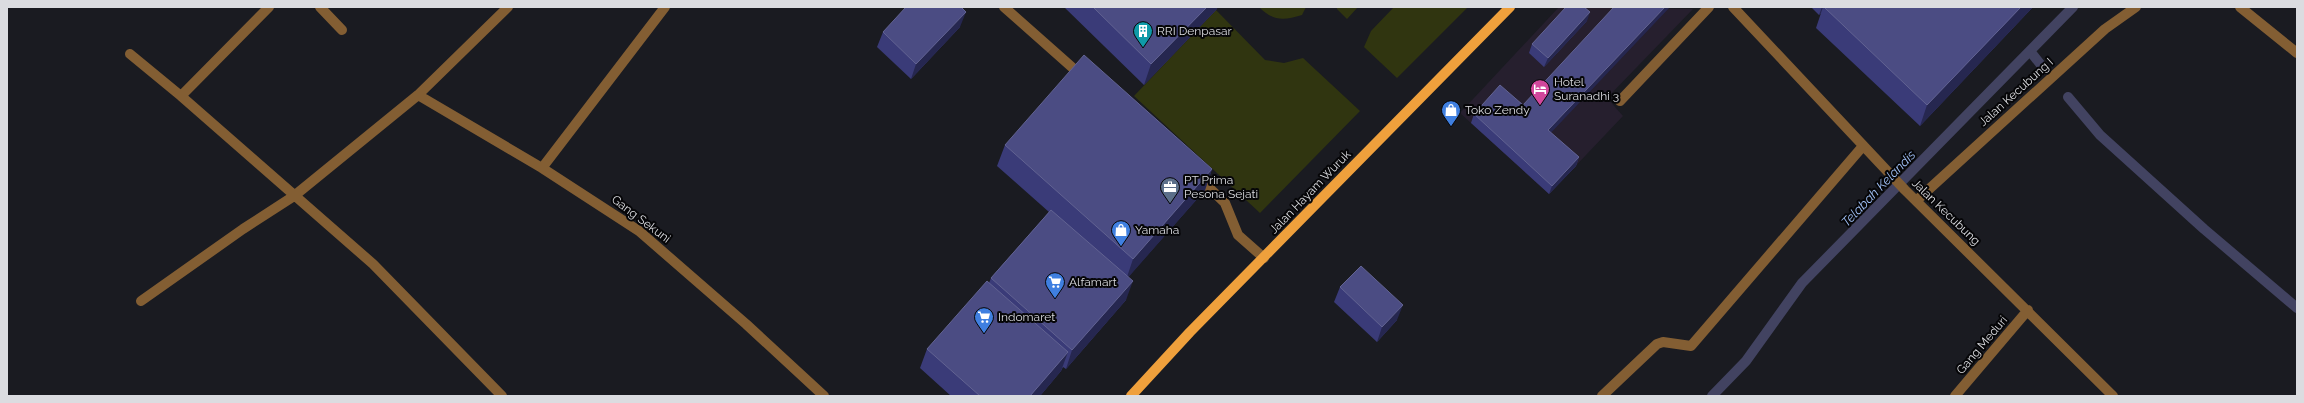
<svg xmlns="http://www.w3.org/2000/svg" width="2304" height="403" font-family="Raleway,sans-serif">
	<rect width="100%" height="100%" fill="#1a1b21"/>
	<path fill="#261f2e" d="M1559,7L1693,9L1607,98L1623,116L1549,194L1460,113Z"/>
	<path fill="#303510" d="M1259,7H1306L1302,15C1283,21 1273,21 1259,7Z
		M1337,7H1358L1347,19L1337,9Z
		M1394,7H1468L1397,78L1364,47L1371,31Z
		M1216,10L1265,60L1284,63L1303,58L1360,111L1260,213L1134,96Z"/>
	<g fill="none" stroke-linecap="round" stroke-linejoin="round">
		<path stroke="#424361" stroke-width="10" d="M2030,51L2045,70
			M2068,97L2100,135L2204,229L2297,308
			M1712,396L1746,361L1802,283L2073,7"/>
		<path stroke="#835e33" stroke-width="10" d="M320,7L342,30
			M1004,7L1083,77
			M1733,7L1905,190L2113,396
			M2240,7L2297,53
			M130,54L181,96L373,264L502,396
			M418,95L542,168L639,231L746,324L824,396
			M181,96L269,7
			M1620,101L1709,7
			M542,168L665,7
			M1196,175L1225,203L1238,235L1264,258
			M1916,201L2105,29L2136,7
			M141,301L243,229L294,196L418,95L508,7
			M1602,396L1657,344L1663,342L1691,346L1863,146
			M1955,396L2028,310"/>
		<path stroke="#efa03c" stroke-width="10" d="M1131,396L1190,332L1510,7"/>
	</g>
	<path fill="#3a3b78" d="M1064,7H1218L1216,10L1144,85Z
		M1811,7H2033L1920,126L1816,28L1821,13L1819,15Z
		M1587,21L1544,67L1529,53L1532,44Z
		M960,27L911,79L877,47L883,32Z
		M1474,114L1551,133L1579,157L1576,166L1549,194L1471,123Z
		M1005,145L1212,169L1205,190L1128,277L1126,300L1066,369L1063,367L1061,371L1040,396H951L920,368L927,349L989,283L991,278L1049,212L997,166Z
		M1340,287L1397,320L1377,342L1334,302Z"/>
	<path fill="#262750" d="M1207,7H1218L1216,10L1144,85L1151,64Z
		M1665,7H1670L1545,139L1548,130Z
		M1822,7H1823L1821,13L1819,15Z
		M2021,7H2033L1920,126L1927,105Z
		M966,12L960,27L911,79L916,64Z
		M1590,12L1587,21L1544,67L1548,58Z
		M1579,157L1576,166L1549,194L1552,186Z
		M1212,169L1205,190L1126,280L1133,259Z
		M1133,281L1126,300L1066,369L1072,350Z
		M1403,305L1397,320L1377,342L1382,327Z
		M1068,352L1061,371L1040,396H1030Z"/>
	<path fill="#4b4c83" stroke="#626392" d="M906,7H961L966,12L916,64L883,32Z
		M1093,7H1207L1151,64Z
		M1566,7H1584L1590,12L1548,58L1532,44Z
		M1614,7H1665L1548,130L1579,157L1552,186L1474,114L1500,85L1523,105Z
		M1824,7H2021L1927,105Z
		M1084,55L1212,169L1133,259L1005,145Z
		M1051,210L1133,281L1072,350L991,278Z
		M1361,266L1403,305L1382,327L1340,287Z
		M987,281L1068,352L1030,396H980L927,349Z"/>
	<defs>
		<symbol id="building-pin" viewBox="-11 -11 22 30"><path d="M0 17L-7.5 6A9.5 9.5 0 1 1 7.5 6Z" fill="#0f9aa8" stroke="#060608"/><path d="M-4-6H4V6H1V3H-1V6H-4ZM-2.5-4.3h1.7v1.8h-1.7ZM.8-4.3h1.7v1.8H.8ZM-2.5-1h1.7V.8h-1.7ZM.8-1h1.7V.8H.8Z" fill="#fff"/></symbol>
		<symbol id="hotel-pin" viewBox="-11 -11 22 30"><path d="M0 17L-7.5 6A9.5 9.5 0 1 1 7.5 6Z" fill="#d1479c" stroke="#060608"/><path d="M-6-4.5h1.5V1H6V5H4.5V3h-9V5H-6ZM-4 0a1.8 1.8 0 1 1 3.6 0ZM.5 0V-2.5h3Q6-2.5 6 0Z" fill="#fff"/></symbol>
		<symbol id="shop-pin" viewBox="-11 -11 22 30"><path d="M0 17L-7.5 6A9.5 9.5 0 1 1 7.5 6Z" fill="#3f7fe0" stroke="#060608"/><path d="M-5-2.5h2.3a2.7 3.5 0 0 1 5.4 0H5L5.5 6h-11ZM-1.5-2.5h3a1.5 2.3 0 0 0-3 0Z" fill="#fff"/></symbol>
		<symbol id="office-pin" viewBox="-11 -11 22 30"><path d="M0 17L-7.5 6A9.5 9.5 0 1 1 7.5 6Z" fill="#5c6f8a" stroke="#060608"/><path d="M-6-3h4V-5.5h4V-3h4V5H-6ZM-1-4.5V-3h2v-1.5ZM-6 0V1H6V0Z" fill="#fff"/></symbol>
		<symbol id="supermarket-pin" viewBox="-11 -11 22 30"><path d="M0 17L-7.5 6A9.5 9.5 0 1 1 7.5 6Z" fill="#3f7fe0" stroke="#060608"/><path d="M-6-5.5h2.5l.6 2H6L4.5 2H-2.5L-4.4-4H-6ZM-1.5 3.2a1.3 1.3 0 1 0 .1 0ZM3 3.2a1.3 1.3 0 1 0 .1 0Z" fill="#fff"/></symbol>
	</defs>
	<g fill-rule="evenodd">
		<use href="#building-pin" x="1132" y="20" width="22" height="30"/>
		<use href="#hotel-pin" x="1529" y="78" width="22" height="30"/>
		<use href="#shop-pin" x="1440" y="99" width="22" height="30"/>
		<use href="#office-pin" x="1159" y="176" width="22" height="30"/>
		<use href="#shop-pin" x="1110" y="219" width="22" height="30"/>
		<use href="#supermarket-pin" x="1044" y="271" width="22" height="30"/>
		<use href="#supermarket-pin" x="973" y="306" width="22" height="30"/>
	</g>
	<g text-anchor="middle" stroke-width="4" stroke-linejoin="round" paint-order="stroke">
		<g font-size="12" fill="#dbdce0" stroke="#060608" text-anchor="start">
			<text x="1157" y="35">RRI Denpasar</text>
			<text x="1554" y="86">Hotel<tspan x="1554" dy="14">Suranadhi 3</tspan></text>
			<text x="1465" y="114">Toko Zendy</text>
			<text x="1184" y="184">PT Prima<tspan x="1184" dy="14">Pesona Sejati</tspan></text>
			<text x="1135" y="234">Yamaha</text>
			<text x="1069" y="286">Alfamart</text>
			<text x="998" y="321">Indomaret</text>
		</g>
		<g font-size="12" fill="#dbdce0" stroke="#060608">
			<text transform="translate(2016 92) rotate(-42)" y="4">Jalan Kecubung I</text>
			<text transform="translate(1310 192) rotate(-46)" y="4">Jalan Hayam Wuruk</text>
			<text transform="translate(1946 212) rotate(44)" y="4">Jalan Kecubung</text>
			<text transform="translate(641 219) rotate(37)" y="4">Gang Sekuni</text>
			<text transform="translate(1982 345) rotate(-50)" y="4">Gang Meduri</text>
		</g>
		<g font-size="13" font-style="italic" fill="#a0c0f6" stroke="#060608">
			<text transform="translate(1878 188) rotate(-46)" y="5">Telabah Kelandis</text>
		</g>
	</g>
	<rect width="2304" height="403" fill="none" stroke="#dbdce0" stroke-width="16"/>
</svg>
